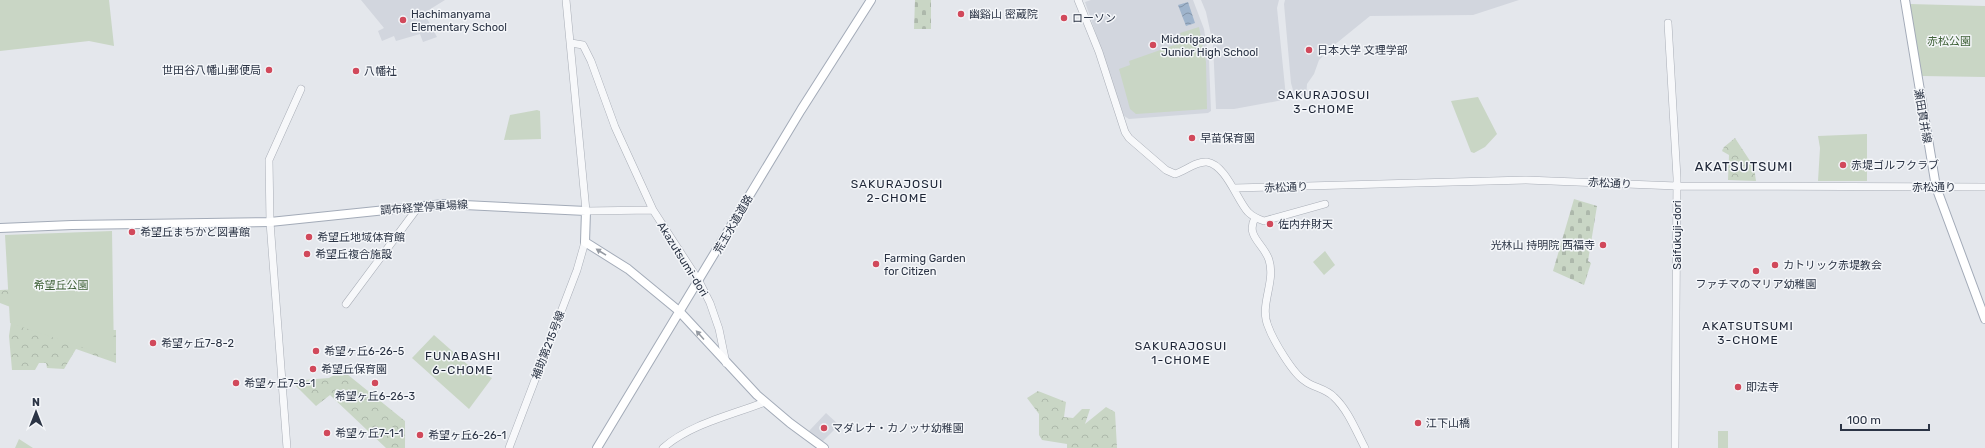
<svg xmlns="http://www.w3.org/2000/svg" width="1985" height="448" font-family="Rubik,'Noto Sans JP',sans-serif">
	<defs>
		<pattern id="forest-crowns" width="20" height="18" patternUnits="userSpaceOnUse"><rect width="20" height="18" fill="#c9d6c5"/><path d="M2 6a3 3 0 1 1 6 0M12 15a3 3 0 1 1 6 0" fill="none" stroke="#adb8ab"/></pattern>
		<pattern id="cemetery-stones" width="16" height="16" patternUnits="userSpaceOnUse"><rect width="16" height="16" fill="#c9d6c5"/><path d="M2 7V4a2 2 0 0 1 4 0v3zM10 15v-3a2 2 0 0 1 4 0v3z" fill="#adb8ab"/></pattern>
		<pattern id="water-waves" width="16" height="10" patternUnits="userSpaceOnUse"><rect width="16" height="10" fill="#9fb4cc"/><path d="M0 5q4-4 8 0t8 0" fill="none" stroke="#8293a7"/></pattern>
	</defs>
	<rect width="100%" height="100%" fill="#e4e7ec"/>
	<path fill="#d2d6de" d="M361,0H445L424,13L437,37L423,42L420,34L396,41L394,36L382,41L378,31L384,28Z
		M1091,0H1193L1204,29L1209,60L1211,111L1208,113L1129,119L1124,116L1085,2Z
		M1201,0H1279L1277,8L1286,97L1283,100L1234,109H1216L1213,44L1206,12Z
		M1285,0H1519L1473,15L1370,16L1333,46L1319,60L1314,74L1307,84L1306,98L1295,97L1291,83L1284,4Z
		M826,413L839,425L822,442L809,431Z"/>
	<path fill="url(#forest-crowns)" d="M1735,138L1754,167L1756,181L1728,180L1729,155L1722,151L1724,147Z
		M58,287L96,330H116V363L76,349L64,369L47,368L46,363H39L35,370H12L9,336L13,308L0,303V290Z
		M342,370L405,421V448H386L330,395L316,406L291,381L329,378Z
		M1038,391L1066,402L1064,417L1073,418L1082,409H1090L1085,424L1106,407L1115,412L1117,448H1067V444L1042,440L1039,435V414L1027,398Z"/>
	<path fill="url(#cemetery-stones)" d="M915,0H931V29H914Z
		M1574,199L1597,206L1588,261L1591,263L1584,285L1553,271Z"/>
	<path fill="#c9d6c5" d="M0,0H109L114,46L89,41L0,51Z
		M1909,4L1985,6V77L1922,76L1919,73Z
		M1199,27L1206,62L1207,109L1136,114L1130,109L1119,69L1130,65L1129,61L1183,42L1180,33Z
		M1478,97L1497,134L1485,147L1474,153L1471,152L1451,101Z
		M537,110L540,111L541,139L504,140L510,115Z
		M1867,134V181H1818L1820,148L1818,136Z
		M112,231L114,358L10,323L5,235Z
		M1325,251L1335,265L1324,275L1313,262Z
		M434,335L468,365L492,378L469,409L412,358Z
		M1718,431H1728V448H1718Z
		M19,439L33,448H15Z"/>
	<path fill="url(#water-waves)" d="M1188,2L1195,23L1186,26L1178,5Z"/>
	<g fill="none" stroke-linecap="round" stroke-linejoin="round">
		<defs>
			<path id="minor" d="M566,0L586,211L653,210
				M1078,0L1099,52L1125,132L1129,138L1166,170L1175,174C1185,171 1196,161 1207,162C1226,165 1237,200 1248,212C1253,217 1258,219 1264,221L1325,204
				M1668,23L1677,178L1675,448
				M571,43L583,45L591,61L615,127L653,210L699,281L710,303L719,329L726,363
				M1234,188L1526,180L1677,186L1985,187
				M1255,218C1245,236 1264,244 1269,260C1276,282 1259,305 1268,326C1273,340 1293,374 1305,381C1314,388 1325,388 1334,397C1348,410 1356,431 1365,448
				M346,304L419,206
				M287,448L270,222L269,160L301,89
				M509,448L577,270L585,242
				M663,448C690,424 732,415 765,402"/>
			<path id="major" d="M1905,0L1936,187L1985,319
				M0,228L72,225L270,222L444,204L586,211L585,242L628,269L679,311L757,395L790,423L824,448
				M597,448L801,110L871,0"/>
		</defs>
		<use href="#minor" stroke="#a9aeb7" stroke-width="8"/>
		<use href="#major" stroke="#a3abb8" stroke-width="10"/>
		<use href="#minor" stroke="#f7f8fa" stroke-width="7"/>
		<use href="#major" stroke="#fff" stroke-width="8"/>
	</g>
	<defs><path id="oneway-solid" d="M-6-.8H1V-3.2L6.5 0L1 3.2V.8H-6Z"/></defs>
	<g fill="#959aa2">
		<use href="#oneway-solid" transform="translate(601 252) rotate(-148)"/>
		<use href="#oneway-solid" transform="translate(700 335) rotate(-132)"/>
	</g>
	<g fill="#d1495b" stroke="#f4f6f9" stroke-width="1.5">
		<circle cx="961" cy="14" r="4"/>
		<circle cx="1064" cy="18" r="4"/>
		<circle cx="403" cy="20" r="4"/>
		<circle cx="1153" cy="45" r="4"/>
		<circle cx="1309" cy="50" r="4"/>
		<circle cx="269" cy="70" r="4"/>
		<circle cx="356" cy="71" r="4"/>
		<circle cx="1192" cy="138" r="4"/>
		<circle cx="1843" cy="165" r="4"/>
		<circle cx="1270" cy="224" r="4"/>
		<circle cx="132" cy="232" r="4"/>
		<circle cx="309" cy="237" r="4"/>
		<circle cx="1603" cy="245" r="4"/>
		<circle cx="307" cy="254" r="4"/>
		<circle cx="876" cy="264" r="4"/>
		<circle cx="1775" cy="265" r="4"/>
		<circle cx="1756" cy="271" r="4"/>
		<circle cx="153" cy="343" r="4"/>
		<circle cx="316" cy="351" r="4"/>
		<circle cx="313" cy="369" r="4"/>
		<circle cx="236" cy="383" r="4"/>
		<circle cx="375" cy="383" r="4"/>
		<circle cx="1738" cy="387" r="4"/>
		<circle cx="1418" cy="423" r="4"/>
		<circle cx="824" cy="428" r="4"/>
		<circle cx="327" cy="433" r="4"/>
		<circle cx="420" cy="435" r="4"/>
	</g>
	<g text-anchor="middle" stroke-width="3" stroke-linejoin="round" paint-order="stroke">
		<g font-size="11" fill="#2b3445" stroke="#f4f6f9" text-anchor="start">
			<text x="411" y="18">Hachimanyama<tspan x="411" dy="13">Elementary School</tspan></text>
			<text x="969" y="18">幽谿山 密蔵院</text>
			<text x="1072" y="22">ローソン</text>
			<text x="1161" y="43">Midorigaoka<tspan x="1161" dy="13">Junior High School</tspan></text>
			<text x="1317" y="54">日本大学 文理学部</text>
			<text x="261" y="74" text-anchor="end">世田谷八幡山郵便局</text>
			<text x="364" y="75">八幡社</text>
			<text x="1200" y="142">早苗保育園</text>
			<text x="1851" y="169">赤堤ゴルフクラブ</text>
			<text x="1278" y="228">佐内弁財天</text>
			<text x="140" y="236">希望丘まちかど図書館</text>
			<text x="317" y="241">希望丘地域体育館</text>
			<text x="1595" y="249" text-anchor="end">光林山 持明院 西福寺</text>
			<text x="315" y="258">希望丘複合施設</text>
			<text x="884" y="262">Farming Garden<tspan x="884" dy="13">for Citizen</tspan></text>
			<text x="1783" y="269">カトリック赤堤教会</text>
			<text x="1756" y="288" text-anchor="middle">ファチマのマリア幼稚園</text>
			<text x="161" y="347">希望ヶ丘7-8-2</text>
			<text x="324" y="355">希望ヶ丘6-26-5</text>
			<text x="321" y="373">希望丘保育園</text>
			<text x="244" y="387">希望ヶ丘7-8-1</text>
			<text x="1746" y="391">即法寺</text>
			<text x="375" y="400" text-anchor="middle">希望ヶ丘6-26-3</text>
			<text x="1426" y="427">江下山橋</text>
			<text x="832" y="432">マダレナ・カノッサ幼稚園</text>
			<text x="335" y="437">希望ヶ丘7-1-1</text>
			<text x="428" y="439">希望ヶ丘6-26-1</text>
		</g>
		<g font-size="11" fill="#3f6138" stroke="#f4f6f9">
			<text x="1949" y="45">赤松公園</text>
			<text x="61" y="289">希望丘公園</text>
		</g>
		<g font-size="11" fill="#2b3445" stroke="#f4f6f9">
			<text transform="translate(1923 116) rotate(80)" y="4">瀬田貫井線</text>
			<text transform="translate(1610 183) rotate(3)" y="4">赤松通り</text>
			<text transform="translate(1286 187) rotate(-2)" y="4">赤松通り</text>
			<text x="1934" y="191">赤松通り</text>
			<text transform="translate(424 207) rotate(-4)" y="4">調布経堂停車場線</text>
			<text transform="translate(733 224) rotate(-60)" y="4">荒玉水道道路</text>
			<text transform="translate(1677 235) rotate(-90)" y="4">Saifukuji-dori</text>
			<text transform="translate(683 259) rotate(58)" y="4">Akazutsumi-dori</text>
			<text transform="translate(548 345) rotate(-69)" y="4">補助第215号線</text>
		</g>
		<g font-size="12" letter-spacing="1" fill="#1d2536" stroke="#f4f6f9">
			<text x="1324" y="99">SAKURAJOSUI<tspan x="1324" dy="14">3-CHOME</tspan></text>
			<text x="897" y="188">SAKURAJOSUI<tspan x="897" dy="14">2-CHOME</tspan></text>
			<text x="1748" y="330">AKATSUTSUMI<tspan x="1748" dy="14">3-CHOME</tspan></text>
			<text x="1181" y="350">SAKURAJOSUI<tspan x="1181" dy="14">1-CHOME</tspan></text>
			<text x="463" y="360">FUNABASHI<tspan x="463" dy="14">6-CHOME</tspan></text>
		</g>
		<g font-size="13" letter-spacing="1" fill="#1d2536" stroke="#f4f6f9">
			<text x="1744" y="171">AKATSUTSUMI</text>
		</g>
	</g>
	<g transform="translate(36 412)" stroke="#f4f6f9" stroke-width="3" paint-order="stroke">
	<path d="M0-3L7 15L0 10L-7 15Z" fill="#2b3445"/>
	<text y="-6" font-size="11" font-weight="bold" text-anchor="middle" fill="#2b3445">N</text>
	</g>
	<path d="M1841 424v6h88v-6" fill="none" stroke="#2b3445" stroke-width="2"/>
	<text x="1847" y="424" font-size="12" fill="#2b3445" stroke="#f4f6f9" stroke-width="3" paint-order="stroke">100 m</text>
</svg>
